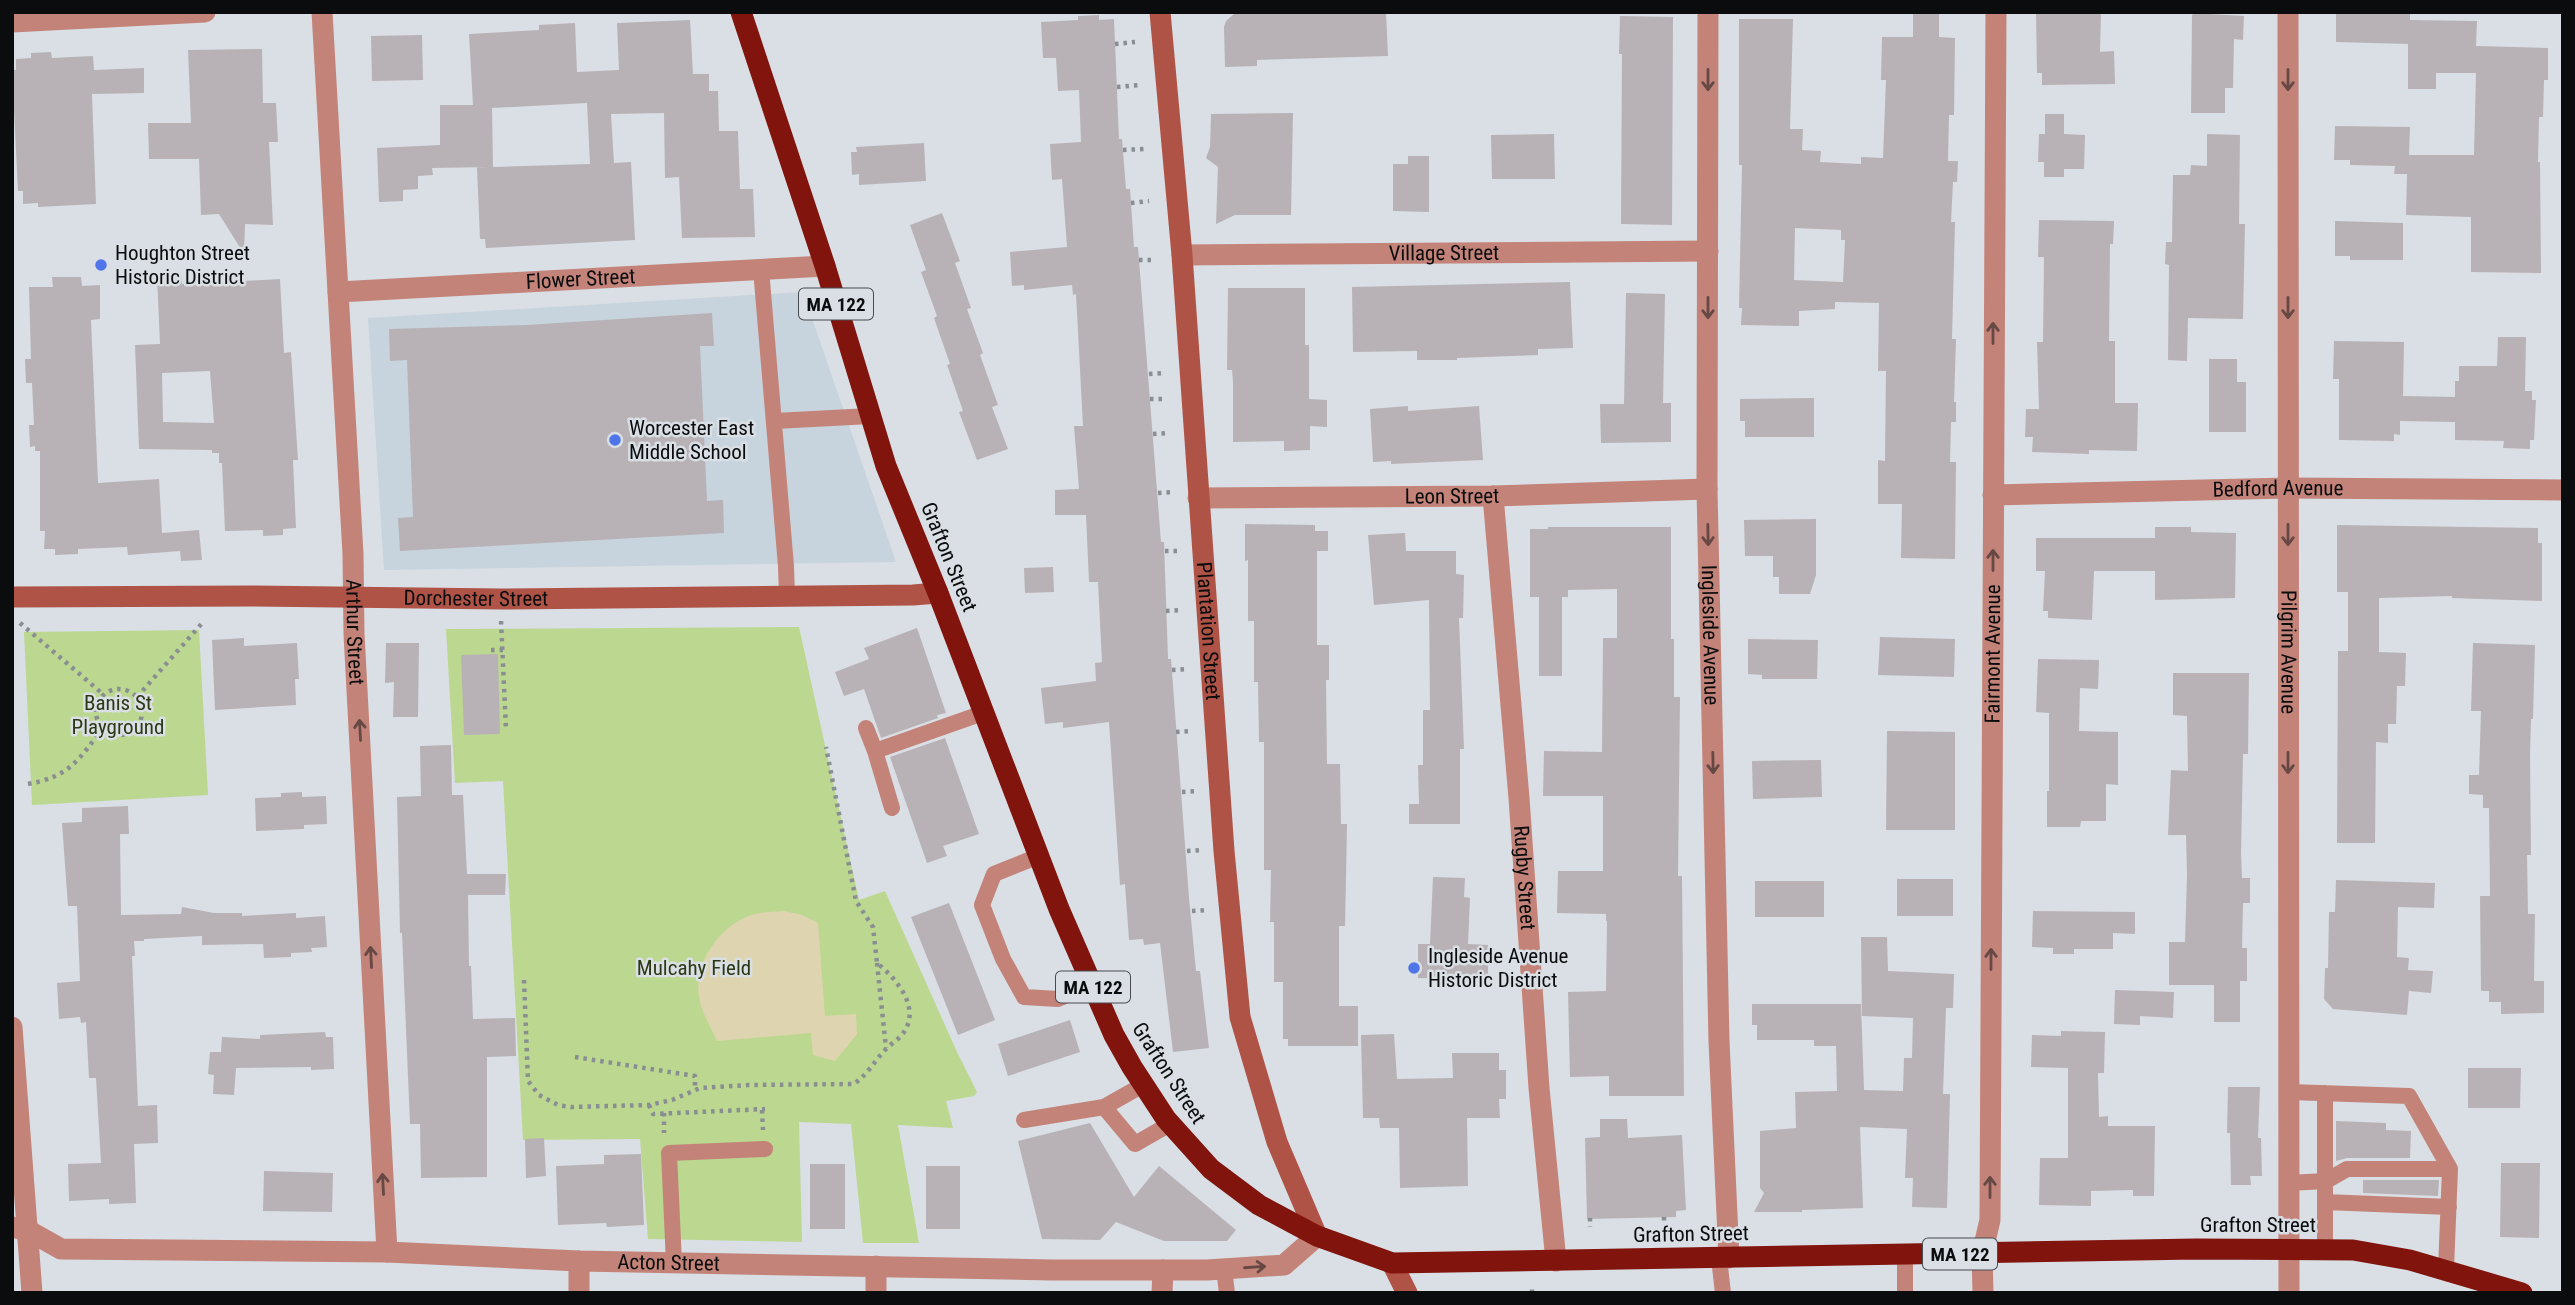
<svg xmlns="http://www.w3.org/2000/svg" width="2575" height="1305" font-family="'Roboto Condensed',sans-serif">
	<rect width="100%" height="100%" fill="#d9dfe4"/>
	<path fill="#c7d3dd" d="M803,292L896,562L384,570L368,318Z"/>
	<path fill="#bcd78f" d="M799,627L859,900L885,891L957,1052L977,1092L974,1096L946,1101L953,1128L898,1125L919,1243H863L851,1124L799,1122L802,1242L648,1239L640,1139L523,1140L503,781L455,783L446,629Z
		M199,630L208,795L32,805L24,632Z"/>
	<path fill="#ded5b0" d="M784,911L802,915L818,923L825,1016L856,1014L857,1034L835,1061L813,1055L811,1033L717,1041C712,1030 705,1018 701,1006C690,971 714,931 746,917C758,912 771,912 784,911Z"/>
	<path fill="#b8b2b6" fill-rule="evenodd" d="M1386,12L1388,56L1257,60V66L1225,67L1224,27L1226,21L1235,13Z
		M1913,12H1939V37L1955,38L1954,115H1949L1948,161H1958L1957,182H1953L1951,222H1955L1952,339H1956L1954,402H1956V422H1951L1950,462H1956L1955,559L1901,558L1902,504H1878V460L1885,461L1886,371H1878L1879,303L1835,302V309L1799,311V326L1741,325L1742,308H1739L1742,165H1739V19H1793L1790,129H1803L1802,150L1821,151L1820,162L1861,164V157L1883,158L1886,80H1881L1882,37H1913ZM1795,228L1841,230V240H1845L1843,282L1794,280Z
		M2036,12H2101L2100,52L2114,51L2115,84L2042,85V73H2037Z
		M2336,12H2410V20L2477,21L2476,46L2548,48V80H2544L2543,117H2539L2538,162H2540L2541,273L2471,272V217L2406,215L2407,174H2394L2395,166L2350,165V160H2334L2335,126L2410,127L2409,155H2474L2476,73H2436V89H2408V44L2336,42Z
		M2194,13L2244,16L2243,40L2234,39L2233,88H2225V113H2191L2192,15Z
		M1099,15V20L1114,19L1119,139H1122L1126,189H1130L1134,247H1138L1161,542H1164L1168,659H1171L1189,898L1196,971H1200L1209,1048L1173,1052L1160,943L1144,945L1143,939L1129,940L1125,884L1120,885L1109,722L1063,728V722L1045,724L1041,688L1096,681L1095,663L1102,662L1098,582H1089L1086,515H1055V490L1079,489L1074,426H1083L1076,294L1073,295L1072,285L1024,290V285L1012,286L1010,252L1067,247L1062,179L1052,180L1050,144L1081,142L1079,90L1058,91L1056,58H1043L1041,22L1078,20V16Z
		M1620,16L1673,17L1672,225L1621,224L1622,54H1619Z
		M690,20L693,74H709V91H718L719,131H738L740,189H753L755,237L682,238L679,177L665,178L664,113L611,114L614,163L631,162L635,240L486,248L485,239H480L477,167H491L432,168L433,175L418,176V189L403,190V201L379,202L377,148L440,145V105H473L469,34L539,30V25L575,23L577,72L619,70L617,23ZM587,103L590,164L493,167L492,108Z
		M422,35L423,80L372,81L371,36Z
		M262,49L263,103H276L278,142H269L273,225L245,224L244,254L219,214L201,215L199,159H149L148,123H191L188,50Z
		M51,52L52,58L93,56L94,70L144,68V93L92,94L96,204L38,207V203L23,204V191H18L12,70H16V59L31,58V53Z
		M1293,113L1291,215H1235L1216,224L1218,167L1206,158L1210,147L1211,114Z
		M2045,114H2064V134L2085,135L2084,169H2064V177H2044V162H2038L2039,134H2045Z
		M1554,134L1555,179H1492L1491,135Z
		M2207,134L2240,135L2239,224H2245L2243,319L2188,318L2187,361L2168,360L2169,265L2165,264L2166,242H2172L2173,175H2190L2191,165L2207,166Z
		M924,143L926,181L859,185V174L852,175L851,152H857L856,147Z
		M1408,156H1429V212L1393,211V164H1408Z
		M942,213L960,261L955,263L971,308L967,309L983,353L980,355L998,405L992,407L1008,449L977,460L959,412L963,411L947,365L950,364L934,318L937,316L921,272L926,270L910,225Z
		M2039,220L2114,221L2113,244H2110L2109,341H2115V403H2138L2137,451L2089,450V454L2032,452L2033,437H2025L2026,409H2039L2037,342H2043L2044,257H2038Z
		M2335,221L2403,223V260H2350V256H2335Z
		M181,274L182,284L224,281L234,276L245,281L280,279L284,353L291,352L298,460H293L296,528L283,529V535L263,536V530L225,531L222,463H219V453H212V450L139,449L135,345L160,344L157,276ZM210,371L214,423L163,422L162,373Z
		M52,277H81L82,286L100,285V319L91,320L98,483L159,479L162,533L199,530L202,560L181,561L180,551L128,555L127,547L78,549V554L55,555V549H44L45,531H40V451H35V446L30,447L29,425H34L32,383H26L25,359H31L29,287H53Z
		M1570,282L1573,348L1538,349V355L1457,358V360H1417V351L1353,352L1352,287Z
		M1228,288H1305V345H1309V399L1327,400V427L1310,426V450L1284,451V441L1233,442V382L1232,370H1227Z
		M1626,293L1665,294L1663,403H1671V442L1601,443L1600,404H1624Z
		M712,313L714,346H700L707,501L723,500L724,533L400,551L398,518L413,517L407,360L390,361L389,329L527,325Z
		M2498,337H2526L2525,391H2532V400H2536L2534,440H2530V449L2503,448L2504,441L2455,440V422L2400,421V435L2394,434V441L2339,440V379H2333L2334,341L2404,342L2403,396L2455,397V381H2459V366H2497Z
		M2209,359H2237V382H2246V432H2209Z
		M1814,398V437H1745V421H1740V399Z
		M1408,406V411L1479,406L1483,460L1391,464V461L1373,462L1370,409Z
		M1816,519V575L1810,594H1779V577H1773V556H1745L1744,520Z
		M1245,524L1315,525V531H1328V551H1317V645H1329V680H1326L1327,764H1340L1341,824H1347L1345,926H1339V1006H1358V1046H1288V1039H1283V982H1274V922H1270L1271,870H1264V742H1259L1258,682H1254V621H1248V560L1245,561Z
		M2337,525L2538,528V543H2542V601L2452,598V596L2379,598V652L2406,653L2405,686H2397L2396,724H2388V743L2376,742L2375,843H2337L2338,651H2348V592H2337Z
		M1548,527H1671V639H1674V697H1680L1678,876H1682L1684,1096H1609V1076L1570,1077L1568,992L1606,991L1607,921H1606V914L1557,913L1558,871H1603V796H1543L1544,751L1602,752L1603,638H1617V589L1568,590V597H1562V676H1539V597H1530V529H1548Z
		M2155,527H2191V532L2236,533L2235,598L2155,600V571H2094L2092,620L2048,618V611H2043L2045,571H2036V538H2155Z
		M1405,533L1406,551H1456V574L1464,575L1463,618H1459L1464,749H1460V824H1409V804H1419L1418,765H1423V710H1430L1429,600L1374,605L1368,535Z
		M1053,567L1054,592L1025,593L1024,568Z
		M917,628L946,713L937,715L938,718L881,738L864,689L844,696L835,672L869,659L864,648Z
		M1880,637L1955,639L1954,677L1878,675Z
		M244,638V646L297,643L299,679H295L296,705L215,710L212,640Z
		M1748,639L1818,640L1817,679H1762V675L1748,674Z
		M386,643H419L418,717H393L394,682L385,683Z
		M2473,643L2535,645L2533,719H2531L2530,755L2531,855H2527L2528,914H2535L2534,981H2544V1013L2501,1014V1002H2489V991H2481L2480,896H2490L2489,808H2483V795L2469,794V775H2479L2481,711H2471Z
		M498,654L500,734L464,735L461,655Z
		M2038,659L2099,660L2098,689L2080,688L2079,731L2118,732V785L2106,784V821H2081L2080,827H2047V791H2049V713L2036,712Z
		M2173,673H2249L2248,754H2243L2241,853L2242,878H2250V903H2243L2242,948H2247V981H2240V1022H2214V985H2169V942H2185L2187,874L2186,835H2168L2171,770L2188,771L2187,716L2173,715Z
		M1887,731L1955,732V830H1886Z
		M945,738L979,834L943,846L947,856L927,863L890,757Z
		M451,745L452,795H463L467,874H506L505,895H468L469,966H471L473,1019L515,1018L516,1056L487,1057V1177L421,1178L420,1124H410L402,933H400L397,797L421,796L420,746Z
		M1821,760L1822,797L1753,799L1752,761Z
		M302,792V797L326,796L327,824L304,825V829L256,831L255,798L281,797V793Z
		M128,806L129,834H120L121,915L181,914L182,907L214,913H242V916L296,913V918L325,916L327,947L311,948L312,952L291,953V957L264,958L263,944L202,945V936L144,939V941H134L135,956H132L138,1106L157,1105L158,1143L134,1144L136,1203L109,1204V1199L69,1201L68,1164L101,1163L96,1078H89L86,1022L81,1023L80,1017L59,1019L57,983L80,981L77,906H68L62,823L82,822V808Z
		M1433,877L1465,878L1464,897L1470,898L1468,944L1488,945V980L1418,978V944H1430Z
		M1897,879H1953V916H1897Z
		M2336,880L2435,883L2434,908L2398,907L2397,957L2409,958L2408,970L2433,971L2431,993L2409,991L2407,1015L2333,1009L2324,999L2325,968H2328L2329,912H2335Z
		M1755,881H1824V917H1755Z
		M949,903L995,1020L958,1035L911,917Z
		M2033,911L2135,912V934L2113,933V949H2074V954H2053V948L2032,947Z
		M1861,937H1887L1888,971L1954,974L1953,1008H1946L1943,1094H1950L1947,1208L1912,1207L1913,1178H1905L1907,1129L1860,1127L1863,1208L1802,1210V1212H1754L1764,1193L1760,1188V1131L1796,1128L1795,1092L1837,1091L1836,1046H1814V1040H1757V1025H1752V1004H1861L1864,1090L1903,1091L1904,1058H1912L1913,1018L1862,1016Z
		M2115,990L2174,992L2173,1018L2140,1016V1025L2114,1024Z
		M1070,1020L1080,1052L1008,1076L998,1044Z
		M2061,1031L2105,1032L2104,1073H2098L2099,1117L2108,1116V1126H2155L2154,1196H2133V1190L2091,1191V1206L2039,1205L2040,1158H2068V1068L2031,1067L2032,1035L2061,1036Z
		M325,1032L326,1037H333L334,1069L311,1070V1067L236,1068L234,1095L213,1094L214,1075L208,1074L210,1052H221L222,1037L260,1039V1035Z
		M1394,1034L1397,1079L1453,1078L1452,1053H1499V1070H1506V1099H1499L1500,1118H1467L1468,1186L1400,1188L1399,1128H1380L1379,1118H1363L1361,1035Z
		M2468,1068H2521L2520,1108H2468Z
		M2228,1087H2260L2258,1138H2261L2262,1176H2250L2251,1185H2231L2230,1133H2227Z
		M1600,1119H1627L1628,1138L1682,1135L1686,1210L1676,1211V1217L1587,1219L1585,1138L1600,1137Z
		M2336,1121L2386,1123V1130L2411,1131L2410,1158H2347L2336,1161Z
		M1090,1123L1134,1197L1159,1166L1236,1230L1227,1241H1164L1116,1222L1100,1240L1042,1239L1018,1141Z
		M544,1138L546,1176L526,1178L525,1139Z
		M641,1154L644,1225L607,1227L606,1223L558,1225L556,1166L604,1164V1155Z
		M2501,1163H2540L2539,1238L2500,1237Z
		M810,1164H845V1229H810Z
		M926,1166H960V1229H926Z
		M264,1171L333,1173L332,1212L263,1211Z
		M2363,1180H2439L2438,1196L2363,1193Z"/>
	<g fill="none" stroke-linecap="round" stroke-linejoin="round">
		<path stroke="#898e92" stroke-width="4.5" stroke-dasharray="3.5 5" stroke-linecap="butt" d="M1115,44L1135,42
			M1117,87L1139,85
			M1123,150L1145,149
			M1131,203L1149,201
			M1139,260H1154
			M1149,374L1163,373
			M1150,399H1165
			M1153,434L1168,433
			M1158,493L1173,492
			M1165,551H1178
			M1166,611L1182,610
			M501,621L506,729
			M20,623L104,695
			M491,650H503
			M1172,670L1187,669
			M96 712a23 23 0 1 1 46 0a23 23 0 1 1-46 0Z
			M137,697L204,621
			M1176,732L1192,731
			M28,784C71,776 78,760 103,728
			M1182,792L1197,791
			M1187,851L1202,850
			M1192,911L1207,910
			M877,963L886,1048
			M524,980L528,1081L539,1095L558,1105L571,1107L649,1105L672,1100L700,1088L748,1085L854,1084C868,1074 875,1060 887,1048C891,1044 896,1041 900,1037C924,1011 898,980 877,963L873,927L856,901L826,747
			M575,1057L695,1076V1090
			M649,1105L653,1114L765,1109
			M762,1110L763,1130
			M664,1113V1133
			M1664,1217V1225
			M1590,1218V1227
			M1532,1293V1288"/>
		<path stroke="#c38379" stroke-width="16" d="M761,269L786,566L787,597
			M775,421L870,416
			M866,728L875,751
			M892,808L875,751L983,713
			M1039,856L994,874L982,905L1003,959L1024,997L1058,999L1091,984
			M1143,1085L1104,1107L1135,1144L1170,1124
			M2289,1092L2409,1096L2450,1169L2446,1269
			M1024,1120L1104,1107
			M2288,1183L2326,1181L2347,1169H2450
			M2325,1202L2449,1207
			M2325,1250V1093
			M1719,1258L1723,1293
			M674,1263L669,1153L765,1149
			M1224,1269L1227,1293
			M1905,1293V1255"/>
		<g stroke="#c38379" stroke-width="21">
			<path id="s1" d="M322,12L353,554L354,634L387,1252"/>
			<path id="s2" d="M1708,12L1707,489L1719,1041L1729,1258"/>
			<path id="s3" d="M2288,12L2289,1293"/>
			<path d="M12,22L205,12"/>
			<path id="s4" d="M1182,255L1708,251"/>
			<path id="s5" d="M338,292L825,266"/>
			<path id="s6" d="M1993,495L2288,488L2563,490"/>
			<path id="s7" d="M1493,496L1519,798L1539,1088L1556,1261"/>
			<path id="s8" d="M1198,498L1493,496L1707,489"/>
			<path d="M12,1027L32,1293"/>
			<path id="s9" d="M12,1227L29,1231L61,1249L387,1252L579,1261L1052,1270H1207L1284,1265L1317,1236"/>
			<path d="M579,1261V1293"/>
			<path d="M876,1293V1266"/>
			<path d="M1162,1293L1163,1270"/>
			<path id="s10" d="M1983,1293L1982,1254L1990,1220L1996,12"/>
		</g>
		<g stroke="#b05347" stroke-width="21">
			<path id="s11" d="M1160,12L1182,255L1224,851L1240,1017L1277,1142L1317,1236"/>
			<path id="s12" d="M12,597L252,596L501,599L913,595L938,593"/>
			<path d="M1392,1263L1407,1293"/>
		</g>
		<path stroke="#82140e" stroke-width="21" d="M741,12L825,266L886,466L938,593L1059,909L1114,1035L1132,1067L1166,1119L1211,1169L1259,1205L1317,1236L1392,1263L2196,1249L2353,1250L2410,1260L2522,1293"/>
	</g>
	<defs><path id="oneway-shaft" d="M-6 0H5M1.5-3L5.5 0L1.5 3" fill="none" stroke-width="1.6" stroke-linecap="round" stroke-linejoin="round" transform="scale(1.75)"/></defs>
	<g stroke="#664844">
		<use href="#oneway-shaft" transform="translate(1708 80) rotate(90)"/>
		<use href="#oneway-shaft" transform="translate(2288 80) rotate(90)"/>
		<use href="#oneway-shaft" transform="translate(1708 308) rotate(90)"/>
		<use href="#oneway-shaft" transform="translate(2288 308) rotate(90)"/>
		<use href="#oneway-shaft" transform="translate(1993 333) rotate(-90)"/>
		<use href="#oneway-shaft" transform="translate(1708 535) rotate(89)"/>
		<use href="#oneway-shaft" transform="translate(2288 535) rotate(90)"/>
		<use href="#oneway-shaft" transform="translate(1993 560) rotate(-90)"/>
		<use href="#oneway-shaft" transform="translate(360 730) rotate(-93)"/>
		<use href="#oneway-shaft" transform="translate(1713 763) rotate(89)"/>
		<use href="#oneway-shaft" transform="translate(2288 763) rotate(90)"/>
		<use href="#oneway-shaft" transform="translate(371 957) rotate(-93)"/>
		<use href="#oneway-shaft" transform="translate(1991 959) rotate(-90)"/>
		<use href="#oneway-shaft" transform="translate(383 1184) rotate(-93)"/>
		<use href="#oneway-shaft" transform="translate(1990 1187) rotate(-90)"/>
		<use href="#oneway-shaft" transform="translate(1255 1267) rotate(-4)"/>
	</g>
	<g fill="#4f75e9" stroke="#d9dfe4" stroke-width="2.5">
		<circle cx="101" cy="265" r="7"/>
		<circle cx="615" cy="440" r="7"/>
		<circle cx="1414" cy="968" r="7"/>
	</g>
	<g text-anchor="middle" stroke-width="5" stroke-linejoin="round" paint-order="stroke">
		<g fill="#d9dfe4" stroke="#484b4e" stroke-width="2">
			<rect x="799" y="288.5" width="74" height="31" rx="5"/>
			<rect x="1056" y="971.5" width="74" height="31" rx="5"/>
			<rect x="1923" y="1238.5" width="74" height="31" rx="5"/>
		</g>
		<g font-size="19" font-weight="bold" fill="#0a0c0e">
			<text x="836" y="311">MA 122</text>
			<text x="1093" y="994">MA 122</text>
			<text x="1960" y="1261">MA 122</text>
		</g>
		<g font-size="21" fill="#0a0c0e" stroke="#d9dfe4">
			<text dy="7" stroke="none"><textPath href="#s4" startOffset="262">Village Street</textPath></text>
			<text dy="7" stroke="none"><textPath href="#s5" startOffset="243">Flower Street</textPath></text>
			<text dy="7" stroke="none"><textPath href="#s6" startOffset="285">Bedford Avenue</textPath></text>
			<text dy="7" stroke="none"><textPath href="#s8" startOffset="254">Leon Street</textPath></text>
			<text transform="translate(949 557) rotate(68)" y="7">Grafton Street</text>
			<text dy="7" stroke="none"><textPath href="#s12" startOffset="464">Dorchester Street</textPath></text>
			<text dy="7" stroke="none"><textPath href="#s11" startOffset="621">Plantation Street</textPath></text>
			<text dy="7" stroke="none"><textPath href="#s1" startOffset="621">Arthur Street</textPath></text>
			<text dy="7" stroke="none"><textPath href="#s2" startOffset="623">Ingleside Avenue</textPath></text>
			<text dy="7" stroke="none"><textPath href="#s10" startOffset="640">Fairmont Avenue</textPath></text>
			<text dy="7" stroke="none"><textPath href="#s3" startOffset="640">Pilgrim Avenue</textPath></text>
			<text dy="7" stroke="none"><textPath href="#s7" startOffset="383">Rugby Street</textPath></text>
			<text transform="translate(1169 1073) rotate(57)" y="7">Grafton Street</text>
			<text x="2258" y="1232">Grafton Street</text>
			<text transform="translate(1691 1234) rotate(-1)" y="7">Grafton Street</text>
			<text dy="7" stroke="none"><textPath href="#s9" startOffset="662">Acton Street</textPath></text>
		</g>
		<g font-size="21" fill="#0a0c0e" stroke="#d9dfe4" text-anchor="start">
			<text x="115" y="260">Houghton Street<tspan x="115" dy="24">Historic District</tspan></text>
			<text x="629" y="435">Worcester East<tspan x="629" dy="24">Middle School</tspan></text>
			<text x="1428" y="963">Ingleside Avenue<tspan x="1428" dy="24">Historic District</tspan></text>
		</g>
		<g font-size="21" fill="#2c3813" stroke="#d9dfe4">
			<text x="118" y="710">Banis St<tspan x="118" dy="24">Playground</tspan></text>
			<text x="694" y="975">Mulcahy Field</text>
		</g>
	</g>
	<rect width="2575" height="1305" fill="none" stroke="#0a0c0e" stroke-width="28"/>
</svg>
